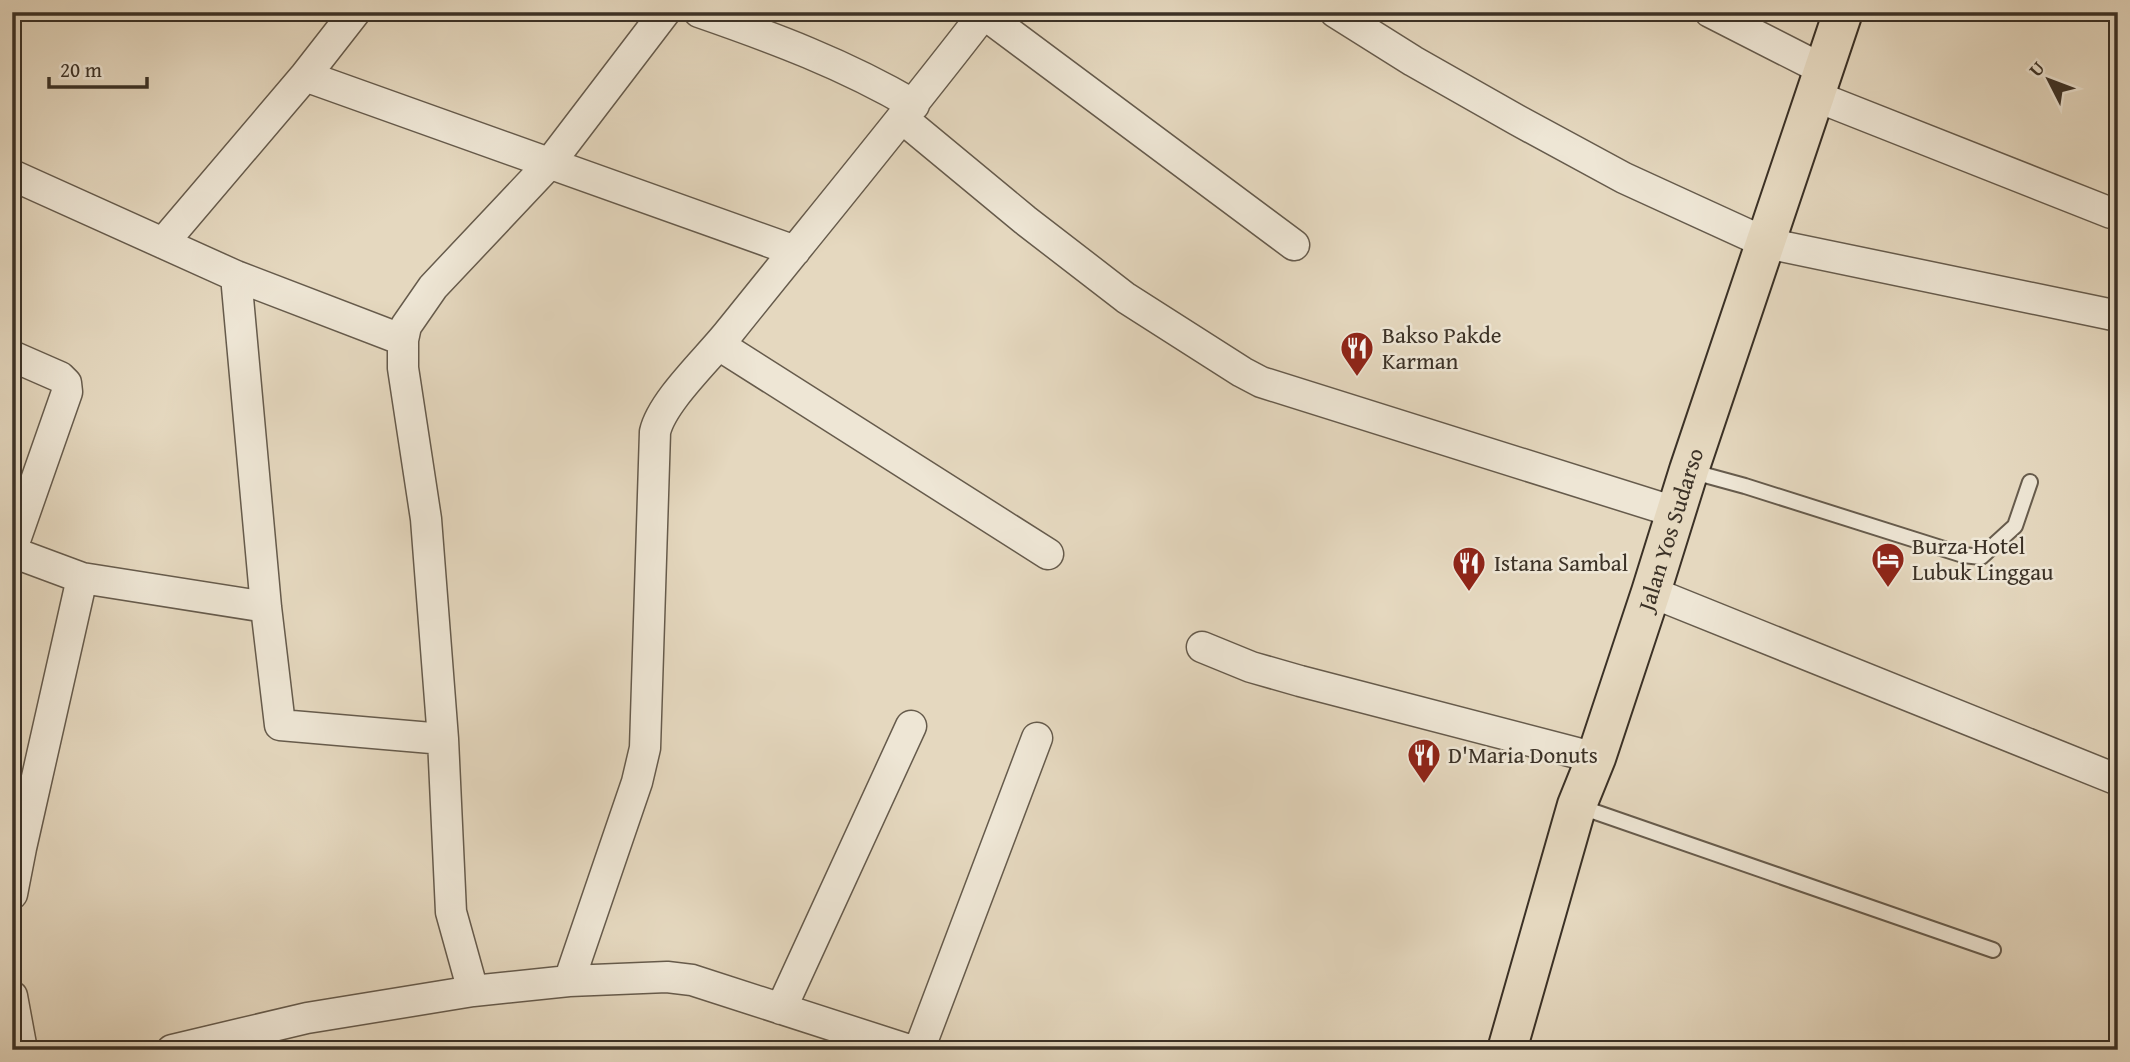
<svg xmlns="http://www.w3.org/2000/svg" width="2130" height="1062" font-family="'Gentium Book Plus',serif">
	<rect width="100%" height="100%" fill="#e5d8bf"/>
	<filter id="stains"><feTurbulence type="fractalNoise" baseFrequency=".00286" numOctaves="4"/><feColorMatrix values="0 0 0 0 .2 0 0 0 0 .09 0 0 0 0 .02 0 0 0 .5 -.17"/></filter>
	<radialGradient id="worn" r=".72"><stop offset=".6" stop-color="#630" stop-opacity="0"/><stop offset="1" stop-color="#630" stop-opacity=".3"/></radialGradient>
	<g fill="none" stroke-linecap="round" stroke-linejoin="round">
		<defs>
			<path id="service" d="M1690,471L1745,486L1963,555L1981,557L2015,526L2030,482
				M1578,806L1993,950"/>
			<path id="minor" d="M699,12C774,38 844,64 914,105
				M1335,12L1413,61L1517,120L1624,178L1766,243L2118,316
				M1710,12L1824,70
				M984,14L1294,245
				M305,76L795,251
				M1815,96L2111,213
				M903,119L1025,220L1126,298L1242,372L1261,382L1675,512
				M12,175L236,276L403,340
				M163,243L305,76L355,12
				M236,276L266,607L280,725L443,739
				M719,345L1048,554
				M12,356L60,377L66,383L67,392L12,549
				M12,552L82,578L266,607
				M1651,592L2118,780
				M1202,647L1251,667L1300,681L1596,758
				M12,894L21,848L82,578
				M569,981L637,782L645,748L655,432C662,401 709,358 730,331C815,225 902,120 985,12
				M473,991L451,912L443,739L426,519L403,368V340L406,326L433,287L549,164L665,12
				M12,996L22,1050
				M781,1009L911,726
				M172,1050L307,1018L473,991L569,981L667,977L692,980L909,1050
				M919,1050L1037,738"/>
			<g id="trunk">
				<path id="s1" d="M1507,1050L1577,805L1596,758L1651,592L1689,470L1843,12"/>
			</g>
		</defs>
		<use href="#service" stroke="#665b4c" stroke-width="18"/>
		<use href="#minor" stroke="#665b4c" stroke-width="33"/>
		<use href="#trunk" stroke="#3b3126" stroke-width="42"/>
		<use href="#service" stroke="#eee6d5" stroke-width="14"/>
		<use href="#minor" stroke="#eee6d5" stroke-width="30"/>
		<use href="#trunk" stroke="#e5d8bf" stroke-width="38"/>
	</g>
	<defs>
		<symbol id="restaurant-pin" viewBox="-11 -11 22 30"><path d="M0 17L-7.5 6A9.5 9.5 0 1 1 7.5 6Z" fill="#8f2418" stroke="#eee6d5"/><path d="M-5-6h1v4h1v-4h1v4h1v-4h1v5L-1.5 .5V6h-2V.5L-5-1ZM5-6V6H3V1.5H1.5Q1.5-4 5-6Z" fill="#fff"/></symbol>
		<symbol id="hotel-pin" viewBox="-11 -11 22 30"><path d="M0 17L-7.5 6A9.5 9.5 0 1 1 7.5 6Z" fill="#8f2418" stroke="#eee6d5"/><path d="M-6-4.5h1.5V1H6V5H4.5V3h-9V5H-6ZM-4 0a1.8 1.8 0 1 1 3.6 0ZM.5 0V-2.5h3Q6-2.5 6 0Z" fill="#fff"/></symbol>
	</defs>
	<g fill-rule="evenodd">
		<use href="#restaurant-pin" x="1338" y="329" width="38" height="52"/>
		<use href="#hotel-pin" x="1869" y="540" width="38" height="52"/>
		<use href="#restaurant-pin" x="1450" y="544" width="38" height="52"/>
		<use href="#restaurant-pin" x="1405" y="736" width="38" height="52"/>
	</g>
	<g text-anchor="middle" stroke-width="5" stroke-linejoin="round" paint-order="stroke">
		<g font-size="23" fill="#3b3126" stroke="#eee6d5" text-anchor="start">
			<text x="1382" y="343">Bakso Pakde<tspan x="1382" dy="26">Karman</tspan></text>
			<text x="1912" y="554">Burza Hotel<tspan x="1912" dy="26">Lubuk Linggau</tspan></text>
			<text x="1494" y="571">Istana Sambal</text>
			<text x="1448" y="763">D'Maria Donuts</text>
		</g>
		<g font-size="23" fill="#3b3126" stroke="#eee6d5">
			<text dy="8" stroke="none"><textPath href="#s1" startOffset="546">Jalan Yos Sudarso</textPath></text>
		</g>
	</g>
	<rect width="2130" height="1062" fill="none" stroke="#e5d8bf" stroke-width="42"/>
	<rect x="14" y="14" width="2102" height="1034" fill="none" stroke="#3b3126" stroke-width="3.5"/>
	<rect x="21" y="21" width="2088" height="1020" fill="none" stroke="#3b3126" stroke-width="2"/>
	<g transform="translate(2049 80) rotate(312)" stroke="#eee6d5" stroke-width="5" paint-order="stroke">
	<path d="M0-5L12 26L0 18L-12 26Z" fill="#3b3126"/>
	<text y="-10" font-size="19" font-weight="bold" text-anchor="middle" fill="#3b3126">U</text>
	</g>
	<path d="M49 77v10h98v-10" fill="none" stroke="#3b3126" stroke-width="3.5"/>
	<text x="60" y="77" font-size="21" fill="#3b3126" stroke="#eee6d5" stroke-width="5" paint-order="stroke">20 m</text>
	<rect width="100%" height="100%" filter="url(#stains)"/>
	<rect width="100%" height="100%" fill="url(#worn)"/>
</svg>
